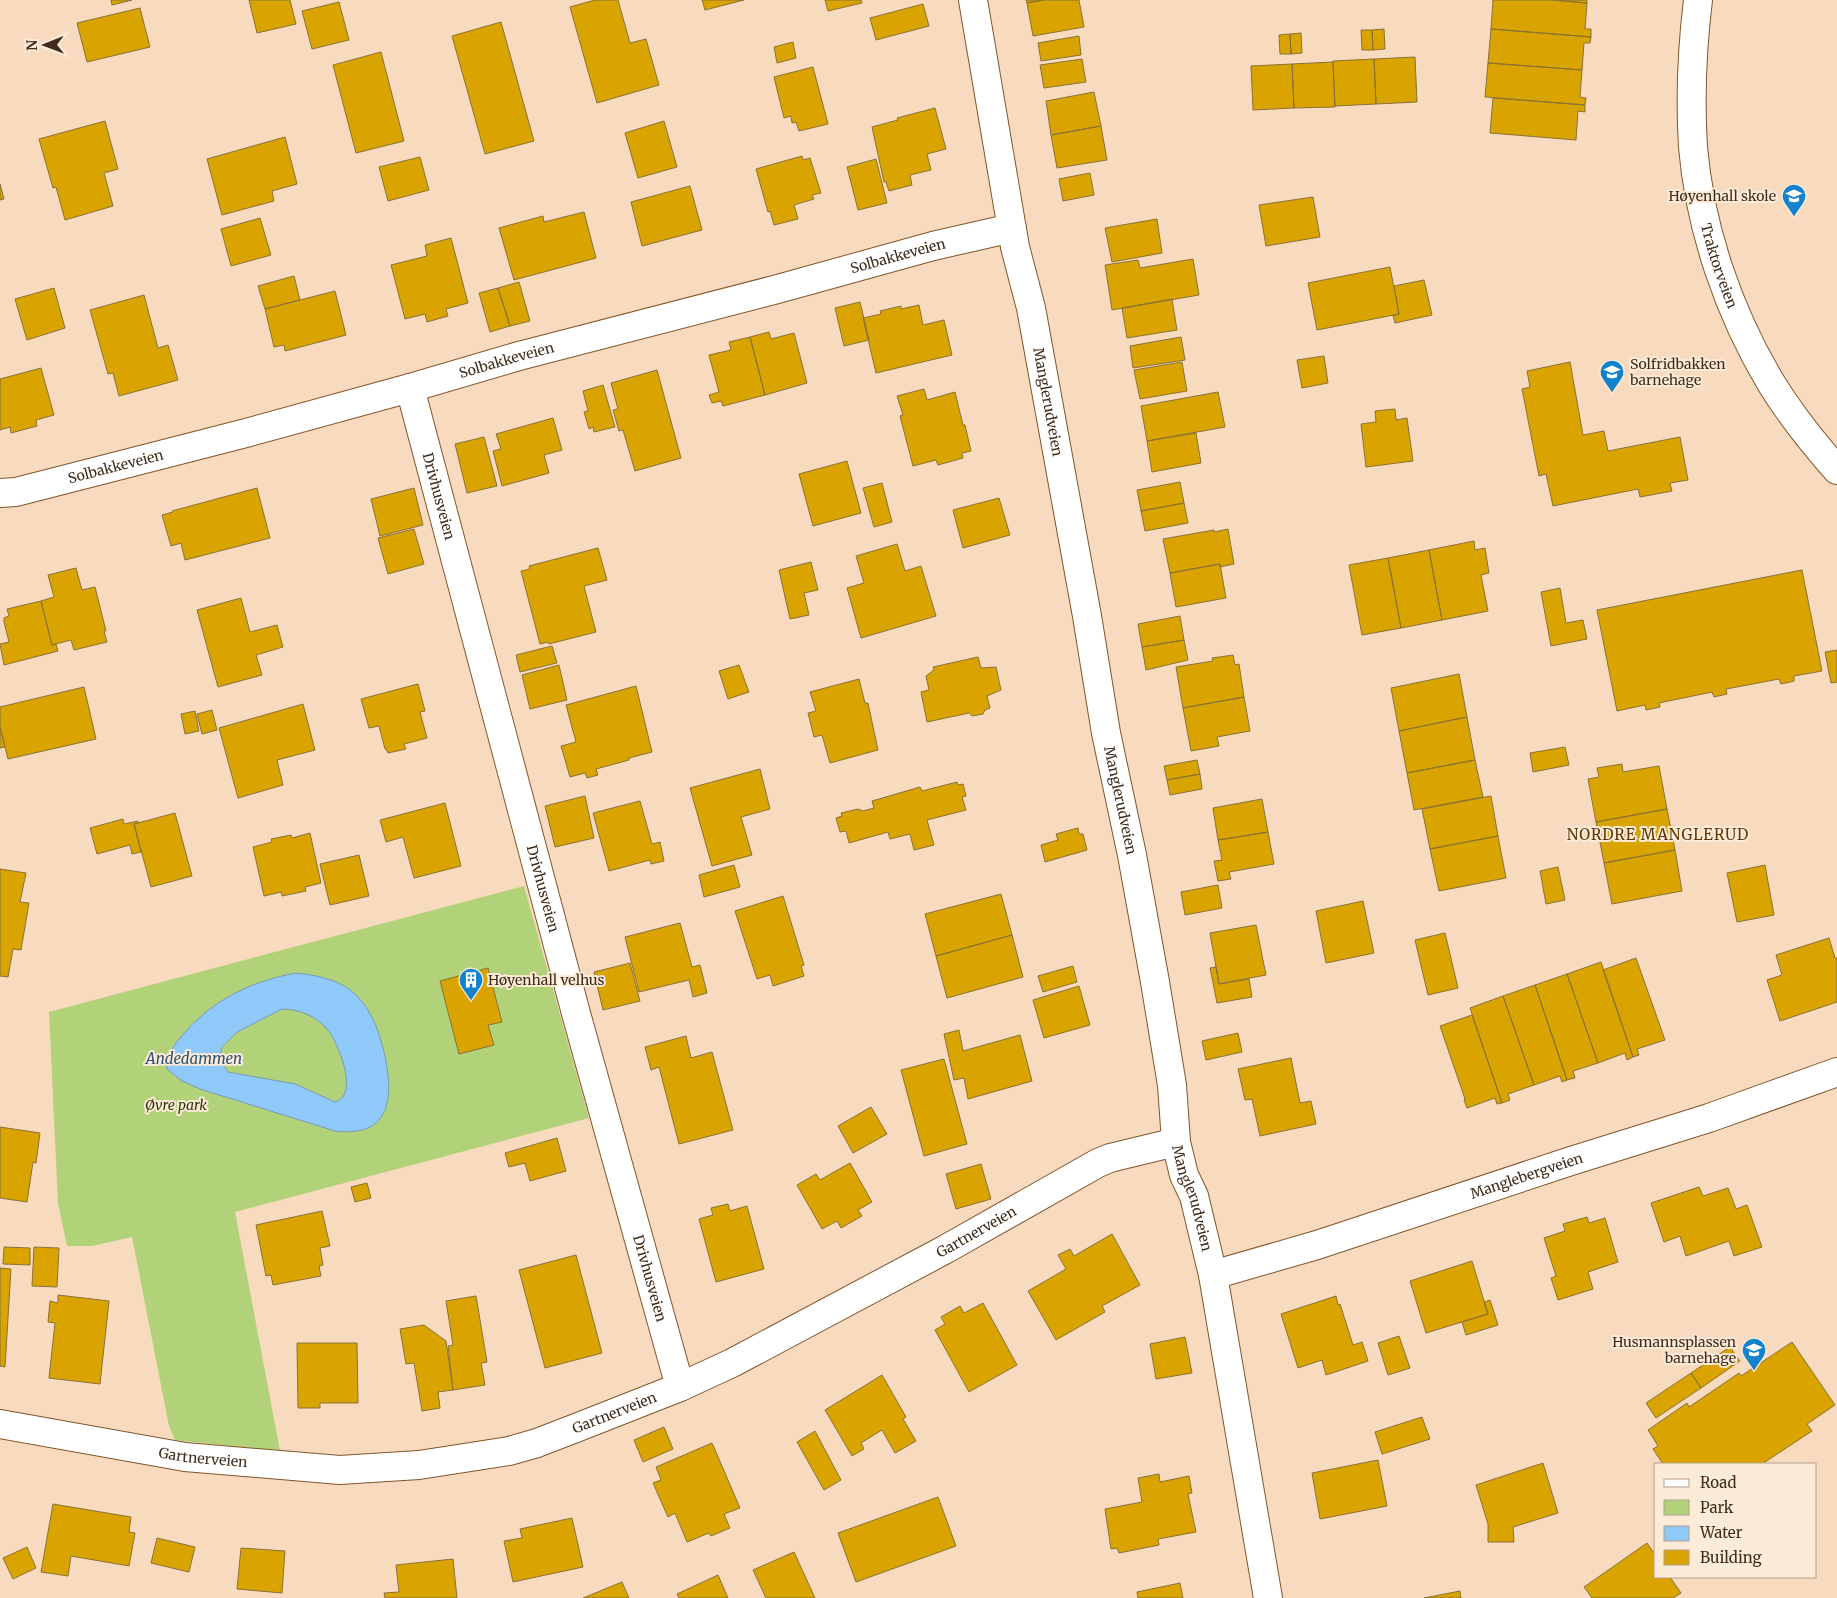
<svg xmlns="http://www.w3.org/2000/svg" width="1837" height="1598" font-family="Merriweather,serif">
	<rect width="100%" height="100%" fill="#f8dabf"/>
	<path fill="#b1d278" d="M524,886L589,1118L235,1212L280,1451L175,1440L169,1426L132,1237L92,1246H67L58,1203L49,1012Z"/>
	<path fill="#8fc9fa" stroke="#779ab7" fill-rule="evenodd" d="M296,973C316,975 342,980 356,995C373,1012 378,1030 384,1052C394,1096 392,1138 335,1131L200,1089L182,1081L167,1069C166,1056 173,1047 180,1038C210,1001 251,981 296,973ZM282,1009C299,1009 316,1016 327,1029C338,1041 360,1096 335,1102L295,1084L228,1072L219,1059L222,1047L237,1032Z"/>
	<path fill="#d9a400" stroke="#8a7138" d="M111,0H132L112,5Z
		M249,0H290L296,24L257,33Z
		M595,0H618L630,43L646,39L659,85L597,103L570,7Z
		M702,0H744L705,10Z
		M825,0H861L862,3L828,11Z
		M1026,0H1043L1027,3Z
		M1043,0H1079L1084,27L1033,36L1027,3Z
		M1493,0H1553L1587,3L1585,29H1591V37L1491,29Z
		M1553,0H1587V3Z
		M339,2L349,40L312,49L302,11Z
		M923,4L929,26L876,40L870,18Z
		M140,8L150,47L87,62L77,23Z
		M501,22L534,141L485,154L452,36Z
		M1384,29L1385,49L1373,50L1372,30Z
		M1491,29L1591,37L1590,43H1584L1582,70L1488,63Z
		M1361,30H1372L1373,50H1362Z
		M1301,33L1302,53L1291,54L1290,34Z
		M1290,34L1291,54H1280L1279,35Z
		M1079,36L1081,55L1041,61L1038,43Z
		M793,42L796,58L777,63L774,47Z
		M381,52L404,141L356,153L333,65Z
		M1415,57L1417,102L1376,104L1374,59Z
		M1082,59L1086,82L1044,88L1040,65Z
		M1374,59L1376,104L1335,106L1333,61Z
		M1333,62L1335,107L1294,108L1292,64Z
		M1488,63L1582,70L1580,97L1586,98L1585,105L1485,97Z
		M1292,64L1294,108L1253,110L1251,66Z
		M813,67L828,124L799,131L796,122L792,123L791,116L784,118L774,77Z
		M1094,92L1101,126L1051,135L1046,101Z
		M1493,98L1585,105V112L1578,111L1576,140L1490,133Z
		M935,108L946,149L927,154L931,170L910,175L912,185L889,191L886,182H884L872,127L898,120L897,118Z
		M105,121L118,169L104,173L113,206L65,220L56,187L53,188L39,139Z
		M664,121L677,167L638,178L625,133Z
		M1101,126L1107,160L1057,168L1051,135Z
		M285,137L297,184L272,191L274,201L222,215L207,159Z
		M802,156L803,160L810,158L821,193L812,195L814,199L794,205L798,219L774,225L770,211L768,212L756,169Z
		M420,157L429,190L388,201L379,167Z
		M876,159L887,203L858,210L847,167Z
		M1090,173L1094,195L1063,201L1059,179Z
		M0,184L4,199L0,200Z
		M690,186L702,230L642,246L631,202Z
		M1313,197L1320,237L1266,246L1259,205Z
		M584,212L596,258L514,280L499,228L543,216L544,222Z
		M260,218L271,255L231,266L221,229Z
		M1157,219L1162,253L1112,262L1105,228Z
		M451,238L468,303L446,309L448,316L427,322L425,314L405,319L391,265L427,256L425,245Z
		M1193,259L1199,295L1112,310L1105,265L1138,260L1140,268Z
		M1390,267L1399,314L1317,330L1308,283Z
		M294,276L300,300L265,309L258,286Z
		M1424,280L1432,315L1395,323L1393,315L1399,314L1394,286Z
		M519,282L530,321L510,326L498,288Z
		M54,288L65,328L27,340L15,299Z
		M498,288L510,326L490,332L479,293Z
		M335,291L346,335L285,351L284,345L274,347L265,309Z
		M144,295L158,348L168,345L178,380L119,396L113,373L108,374L90,310Z
		M1172,299L1177,330L1127,338L1122,308Z
		M860,302L869,340L844,346L835,308Z
		M919,305L923,325L944,320L952,355L876,373L863,318L881,314L880,311L901,306V309Z
		M769,332L771,339L794,333L807,383L765,395L750,337Z
		M750,337L765,395L723,406L721,401L712,403L709,395L719,392L709,355L731,350L729,342Z
		M1181,337L1185,360L1133,368L1130,346Z
		M1324,356L1328,383L1302,388L1297,360Z
		M1182,362L1187,391L1140,399L1134,370Z
		M1570,362L1583,435L1604,431L1608,451L1680,437L1688,480L1670,483L1672,491L1640,497L1638,489L1553,506L1546,474L1539,476L1522,389L1530,387L1527,371Z
		M41,368L54,415L36,420L37,426L11,433L10,427L0,430V379Z
		M657,370L681,458L635,471L623,430L619,431L613,410L618,409L611,383Z
		M603,385L615,427L594,432L593,427L589,429L584,412L588,411L583,391Z
		M924,389L927,400L955,392L963,425H965L971,451L962,453L963,458L938,465L936,460L913,466L900,416L903,415L897,396Z
		M1218,392L1225,427L1147,441L1141,406Z
		M1395,409L1396,420L1407,418L1413,461L1366,467L1361,424L1376,422L1375,411Z
		M553,418L562,450L544,455L549,473L502,486L493,451L501,449L496,434Z
		M1196,433L1201,463L1152,472L1147,441Z
		M484,437L497,486L467,493L455,444Z
		M847,461L861,513L813,526L799,474Z
		M1180,482L1184,503L1141,511L1137,490Z
		M882,483L892,522L874,527L863,488Z
		M257,488L270,538L185,560L181,543L171,546L162,515L173,512L172,511Z
		M414,488L423,525L380,536L371,499Z
		M999,498L1010,535L963,548L953,510Z
		M1184,503L1188,523L1145,531L1141,511Z
		M414,529L424,564L388,574L378,538Z
		M1228,529L1234,564L1220,567V564L1170,573L1163,539L1214,530V532Z
		M1474,541L1475,550L1485,548L1489,573L1481,575L1488,611L1442,620L1429,550Z
		M897,544L905,571L921,566L936,616L861,638L847,588L864,583L856,556Z
		M598,548L607,580L584,586L596,632L549,644L548,642L540,644L521,571L530,569L529,566Z
		M1429,550L1442,620L1401,628L1388,558Z
		M1388,558L1401,628L1362,635L1349,565Z
		M811,562L818,590L804,593L809,615L790,619L779,570Z
		M1220,564L1226,598L1176,607L1170,573Z
		M76,568L82,590L95,587L106,631H104L107,642L74,650L71,640L52,645L41,601L54,597L48,575Z
		M1802,570L1822,671L1794,676V681L1781,684L1779,679L1726,689L1727,694L1714,697L1712,692L1659,703L1660,707L1646,710L1645,705L1617,711L1597,610Z
		M1560,588L1566,623L1583,620L1587,639L1551,646L1541,592Z
		M241,598L250,632L277,625L283,647L256,655L262,675L218,687L197,610Z
		M41,601L52,645L56,644L58,651L4,665L0,644L9,642L4,622V618L9,616L7,609Z
		M1180,616L1184,640L1142,647L1138,624Z
		M1184,640L1188,660L1146,670L1142,647Z
		M552,646L557,663L520,672L516,655Z
		M1837,650V682L1831,683L1825,652Z
		M1233,655L1235,665L1239,664L1244,697L1183,708L1176,667L1213,661L1212,658Z
		M978,657L981,668L996,667L1001,690L987,696L990,708L985,710L983,714L972,716L969,713L927,722L921,692L929,690L926,676L934,670L933,667Z
		M559,665L567,700L530,709L522,675Z
		M739,665L749,692L728,699L719,671Z
		M1459,674L1467,717L1399,731L1391,688Z
		M859,679L865,703H868L878,750L830,763L822,735L814,737L808,713L816,711L810,692Z
		M418,684L425,711L420,712L427,738L404,744L406,749L388,753L386,749H385L379,726L369,728L361,699Z
		M636,686L652,752L629,758V760L596,769L598,775L587,778L585,773L570,777L561,746L576,742L566,705Z
		M84,687L96,739L8,759L0,727V707Z
		M1244,697L1250,731L1217,737L1219,746L1191,751L1183,708Z
		M303,704L315,750L277,760L283,785L238,798L219,728Z
		M212,710L217,730L202,734L197,714Z
		M195,711L199,731L185,734L181,714Z
		M1467,717L1475,760L1407,773L1399,731Z
		M0,727L5,747L0,748Z
		M1565,747L1569,765L1533,772L1530,753Z
		M1197,760L1200,774L1167,780L1164,766Z
		M1475,760L1483,797L1414,810L1407,773Z
		M1622,764L1623,772L1659,766L1667,809L1596,822L1588,779L1599,777L1597,768Z
		M760,769L770,809L741,817L752,855L712,866L690,788Z
		M1200,774L1202,789L1170,795L1167,780Z
		M957,782L958,785L963,784L966,796L962,797L966,810L927,820L934,845L914,850L910,834L890,839L888,832L849,843L846,831L840,832L836,818L842,816L841,813L858,809L863,811L874,808L872,801L920,787L922,791Z
		M585,796L594,838L555,847L545,806Z
		M1491,796L1498,836L1430,849L1422,809Z
		M1262,799L1268,832L1218,840L1213,808Z
		M640,801L652,844L660,842L664,861L651,864L650,860L609,871L593,813Z
		M445,803L461,866L414,878L403,837L386,842L380,820Z
		M1667,809L1675,850L1604,863L1596,822Z
		M175,813L192,876L151,887L134,824Z
		M123,819L124,824L138,821V823L134,824L141,852L132,854L130,845L97,854L90,828Z
		M1078,828L1079,834H1083L1087,850L1045,862L1041,845L1058,840L1056,834Z
		M1268,832L1274,864L1229,872L1231,879L1218,881L1214,861L1222,860L1218,840Z
		M310,833L321,883L305,887L306,891L282,896L281,892L264,896L253,847L272,842L271,839L291,835L292,838Z
		M1498,836L1506,878L1439,891L1430,849Z
		M1675,850L1682,891L1612,904L1604,863Z
		M359,855L369,896L330,905L320,864Z
		M734,865L740,887L704,897L699,875Z
		M1765,865L1774,915L1737,922L1727,873Z
		M1558,867L1565,900L1546,904L1540,871Z
		M0,869L26,873L20,902L29,903L21,950L13,949L8,977L0,976Z
		M1218,885L1222,908L1185,915L1181,892Z
		M1001,894L1012,935L936,956L925,914Z
		M783,896L804,965L801,966L804,976L773,986L770,975L757,979L735,911Z
		M1363,901L1374,953L1326,963L1316,911Z
		M680,923L692,967L700,965L707,993L693,997L689,980L639,992L625,937Z
		M1256,925L1266,975L1219,984L1210,933Z
		M1445,933L1458,988L1428,995L1415,940Z
		M1012,935L1023,977L947,998L936,956Z
		M1829,938L1835,958H1837V1002L1780,1021L1767,980L1782,975L1776,955Z
		M1636,958L1665,1040L1637,1049L1639,1055L1633,1057L1603,970Z
		M1601,962L1633,1057L1627,1060L1625,1053L1598,1063L1567,974Z
		M630,963L640,1001L603,1010L594,972Z
		M1073,966L1077,982L1043,992L1038,976Z
		M1216,967L1219,984L1249,979L1252,997L1217,1003L1210,968Z
		M488,968L502,1022L488,1025L494,1045L459,1054L440,981Z
		M1567,974L1598,1063L1573,1071L1575,1078L1567,1080L1535,985Z
		M1535,985L1567,1080L1562,1082L1560,1076L1534,1085L1503,996Z
		M1079,986L1090,1025L1044,1038L1033,1000Z
		M1503,996L1534,1085L1508,1094L1510,1100L1502,1103L1470,1008Z
		M1472,1015L1502,1103L1497,1104L1495,1098L1467,1108L1464,1100L1465,1099L1440,1026Z
		M959,1030L963,1051L1020,1035L1032,1081L968,1099L964,1078L954,1080L944,1034Z
		M1238,1033L1242,1052L1206,1060L1202,1041Z
		M686,1036L691,1058L712,1052L733,1130L679,1144L659,1067L651,1070L645,1047Z
		M1291,1058L1300,1103L1311,1101L1316,1124L1260,1136L1252,1099L1245,1100L1238,1069Z
		M944,1059L967,1144L924,1156L901,1070Z
		M871,1107L887,1134L853,1153L838,1126Z
		M0,1127L40,1133L36,1163L33,1162L27,1202L0,1198Z
		M557,1138L566,1171L530,1181L525,1163L509,1167L505,1153Z
		M850,1163L872,1202L858,1210L862,1216L841,1228L837,1221L822,1229L797,1185L816,1174L820,1180Z
		M981,1164L991,1199L956,1209L946,1174Z
		M367,1183L371,1198L355,1202L351,1187Z
		M1699,1187L1703,1196L1728,1188L1736,1209L1747,1205L1762,1247L1734,1256L1729,1241L1686,1256L1680,1236L1664,1242L1651,1203Z
		M728,1204L730,1211L747,1206L764,1269L716,1282L699,1219L713,1215L711,1208Z
		M322,1211L330,1246L320,1248L323,1265L319,1266L321,1276L273,1285L271,1275L266,1276L256,1225Z
		M1587,1217L1589,1223L1605,1218L1618,1262L1588,1272L1593,1289L1558,1300L1551,1278L1556,1276L1544,1238L1565,1231L1563,1224Z
		M1112,1234L1140,1285L1102,1306L1105,1312L1056,1340L1028,1291L1066,1269L1058,1255L1070,1249L1074,1256Z
		M4,1247L30,1248V1265L3,1264Z
		M34,1247L59,1248L57,1287L32,1286Z
		M576,1255L602,1353L545,1368L519,1270Z
		M1472,1261L1488,1314L1426,1333L1410,1281Z
		M0,1268L11,1269L5,1367L0,1366Z
		M58,1295L109,1301L100,1384L49,1378L55,1323L48,1322L50,1301L58,1303Z
		M476,1296L487,1362L481,1363L485,1385L453,1390L448,1346L453,1345L446,1301Z
		M1336,1296L1338,1305L1340,1304L1353,1345L1362,1342L1368,1361L1326,1375L1322,1360L1298,1368L1281,1314Z
		M1490,1300L1498,1325L1466,1335L1462,1322L1488,1314L1484,1302Z
		M983,1303L1017,1365L969,1392L935,1330L945,1324L941,1317L960,1306L964,1313Z
		M424,1325L446,1341L453,1390L438,1392L440,1408L422,1411L414,1363L406,1364L400,1329Z
		M1399,1336L1410,1368L1388,1375L1378,1343Z
		M1185,1337L1192,1373L1156,1379L1150,1344Z
		M1792,1342L1835,1405L1807,1424L1812,1431L1762,1464H1663L1653,1449L1658,1446L1648,1430L1687,1403L1689,1407L1739,1373L1741,1376Z
		M297,1343H357L358,1403H320V1408H298Z
		M1730,1347L1740,1361L1701,1388L1691,1373Z
		M1691,1373L1701,1388L1656,1418L1646,1403Z
		M882,1375L906,1417L903,1419L916,1441L895,1453L882,1430L861,1443L864,1449L852,1456L825,1410Z
		M1422,1417L1430,1439L1382,1454L1375,1432Z
		M664,1427L673,1449L643,1462L634,1440Z
		M815,1431L841,1480L824,1490L797,1442Z
		M712,1443L740,1508L724,1514L730,1528L711,1536L709,1533L687,1542L675,1513L668,1517L653,1483L661,1480L656,1467Z
		M1378,1460L1387,1506L1320,1519L1312,1473Z
		M1543,1463L1558,1513L1513,1527L1514,1542H1488V1524L1476,1485Z
		M1159,1474L1160,1482L1189,1476L1192,1493L1188,1494L1196,1532L1158,1539L1159,1545L1119,1553L1117,1548L1111,1549L1105,1509L1142,1502L1138,1478Z
		M938,1497L956,1546L856,1582L838,1533Z
		M53,1504L131,1517L129,1532L135,1533L129,1566L71,1556L68,1576L41,1572Z
		M572,1518L583,1567L513,1582L504,1541L522,1538L520,1529Z
		M157,1538L195,1547L189,1572L151,1563Z
		M1647,1543L1656,1556V1577H1670L1681,1593L1673,1598H1592L1584,1587Z
		M27,1547L36,1568L13,1579L3,1558Z
		M241,1548L285,1551L282,1593L237,1589Z
		M794,1552L815,1598H766L753,1570Z
		M453,1559L457,1598H385L384,1593L399,1592L396,1565Z
		M718,1575L728,1598H679L677,1594Z
		M622,1582L629,1598H583Z
		M1180,1583L1183,1598H1138L1137,1592Z
		M1460,1591L1461,1598H1424Z"/>
	<g fill="none" stroke-linecap="round" stroke-linejoin="round">
		<defs>
			<g id="street">
				<path id="s1" d="M973,0L1015,247L1031,308L1087,616L1106,733L1132,855L1155,982L1172,1085L1176,1142L1184,1175L1194,1196L1213,1275L1268,1598"/>
				<path id="s2" d="M1698,0C1692,49 1690,98 1693,147C1700,229 1729,313 1771,383C1790,414 1813,443 1837,470"/>
				<path id="s3" d="M410,388L577,1017L680,1387"/>
				<path id="s4" d="M0,493L16,492L246,433L410,388L519,356L774,290L933,246L1012,228"/>
				<path id="s5" d="M1213,1275L1317,1245L1571,1161L1709,1118L1837,1072"/>
				<path id="s6" d="M0,1424L185,1457L340,1470L419,1465L509,1451L537,1443L581,1426L680,1387L732,1363L946,1249L1098,1163L1110,1158L1176,1142"/>
			</g>
		</defs>
		<use href="#street" stroke="#80562a" stroke-width="30"/>
		<use href="#street" stroke="#fff" stroke-width="28"/>
	</g>
	<defs>
		<symbol id="school-pin" viewBox="-11 -11 22 30"><path d="M0 17L-7.5 6A9.5 9.5 0 1 1 7.5 6Z" fill="#1182cc" stroke="#fdead7"/><path d="M0-5L7-2L0 1L-7-2ZM-4 1L0 2.5L4 1V4Q0 6-4 4Z" fill="#fff"/></symbol>
		<symbol id="building-pin" viewBox="-11 -11 22 30"><path d="M0 17L-7.5 6A9.5 9.5 0 1 1 7.5 6Z" fill="#1182cc" stroke="#fdead7"/><path d="M-4-6H4V6H1V3H-1V6H-4ZM-2.5-4.3h1.7v1.8h-1.7ZM.8-4.3h1.7v1.8H.8ZM-2.5-1h1.7V.8h-1.7ZM.8-1h1.7V.8H.8Z" fill="#fff"/></symbol>
	</defs>
	<g fill-rule="evenodd">
		<use href="#school-pin" x="1780" y="182" width="28" height="38"/>
		<use href="#school-pin" x="1598" y="358" width="28" height="38"/>
		<use href="#building-pin" x="457" y="966" width="28" height="38"/>
		<use href="#school-pin" x="1740" y="1336" width="28" height="38"/>
	</g>
	<g text-anchor="middle" stroke-width="4" stroke-linejoin="round" paint-order="stroke">
		<g font-size="14" fill="#3f2c1a" stroke="#fdead7" text-anchor="end">
			<text x="1776" y="201">Høyenhall skole</text>
			<text x="1630" y="369" text-anchor="start">Solfridbakken<tspan x="1630" dy="16">barnehage</tspan></text>
			<text x="488" y="985" text-anchor="start">Høyenhall velhus</text>
			<text x="1736" y="1347">Husmannsplassen<tspan x="1736" dy="16">barnehage</tspan></text>
		</g>
		<g font-size="14" fill="#3f2c1a" stroke="#fdead7">
			<text dy="5" stroke="none"><textPath href="#s4" startOffset="929">Solbakkeveien</textPath></text>
			<text dy="5" stroke="none"><textPath href="#s2" startOffset="269">Traktorveien</textPath></text>
			<text dy="5" stroke="none"><textPath href="#s4" startOffset="524">Solbakkeveien</textPath></text>
			<text dy="5" stroke="none"><textPath href="#s1" startOffset="409">Manglerudveien</textPath></text>
			<text dy="5" stroke="none"><textPath href="#s4" startOffset="119">Solbakkeveien</textPath></text>
			<text dy="5" stroke="none"><textPath href="#s3" startOffset="112">Drivhusveien</textPath></text>
			<text dy="5" stroke="none"><textPath href="#s1" startOffset="814">Manglerudveien</textPath></text>
			<text dy="5" stroke="none"><textPath href="#s3" startOffset="518">Drivhusveien</textPath></text>
			<text dy="5" stroke="none"><textPath href="#s5" startOffset="329">Manglebergveien</textPath></text>
			<text dy="5" stroke="none"><textPath href="#s1" startOffset="1219">Manglerudveien</textPath></text>
			<text dy="5" stroke="none"><textPath href="#s6" startOffset="1031">Gartnerveien</textPath></text>
			<text dy="5" stroke="none"><textPath href="#s3" startOffset="922">Drivhusveien</textPath></text>
			<text dy="5" stroke="none"><textPath href="#s6" startOffset="626">Gartnerveien</textPath></text>
			<text dy="5" stroke="none"><textPath href="#s6" startOffset="206">Gartnerveien</textPath></text>
		</g>
		<g font-size="14" font-style="italic" fill="#293807" stroke="#fdead7">
			<text x="176" y="1110">Øvre park</text>
		</g>
		<g font-size="15" letter-spacing="1" fill="#5d3603" stroke="#fdead7">
			<text x="1658" y="840">NORDRE MANGLERUD</text>
		</g>
		<g font-size="15" font-style="italic" fill="#295274" stroke="#fdead7">
			<text x="194" y="1064">Andedammen</text>
		</g>
	</g>
	<rect x="1654" y="1463" width="162" height="115" fill="#fdead7" stroke="#b19e8b"/>
	<rect x="1664" y="1479" width="25" height="8" fill="#ffffff" stroke="#b19e8b"/>
	<text x="1700" y="1488" font-size="15" fill="#3f2c1a">Road</text>
	<rect x="1664" y="1500" width="25" height="15" fill="#b1d278" stroke="#b19e8b"/>
	<text x="1700" y="1513" font-size="15" fill="#3f2c1a">Park</text>
	<rect x="1664" y="1526" width="25" height="15" fill="#8fc9fa" stroke="#b19e8b"/>
	<text x="1700" y="1538" font-size="15" fill="#3f2c1a">Water</text>
	<rect x="1664" y="1550" width="25" height="15" fill="#d9a400" stroke="#b19e8b"/>
	<text x="1700" y="1563" font-size="15" fill="#3f2c1a">Building</text>
	<g transform="translate(45 45) rotate(269)" stroke="#fdead7" stroke-width="4" paint-order="stroke">
	<path d="M0-4L9 19L0 12L-9 19Z" fill="#3f2c1a"/>
	<text y="-8" font-size="14" font-weight="bold" text-anchor="middle" fill="#3f2c1a">N</text>
	</g>
</svg>
